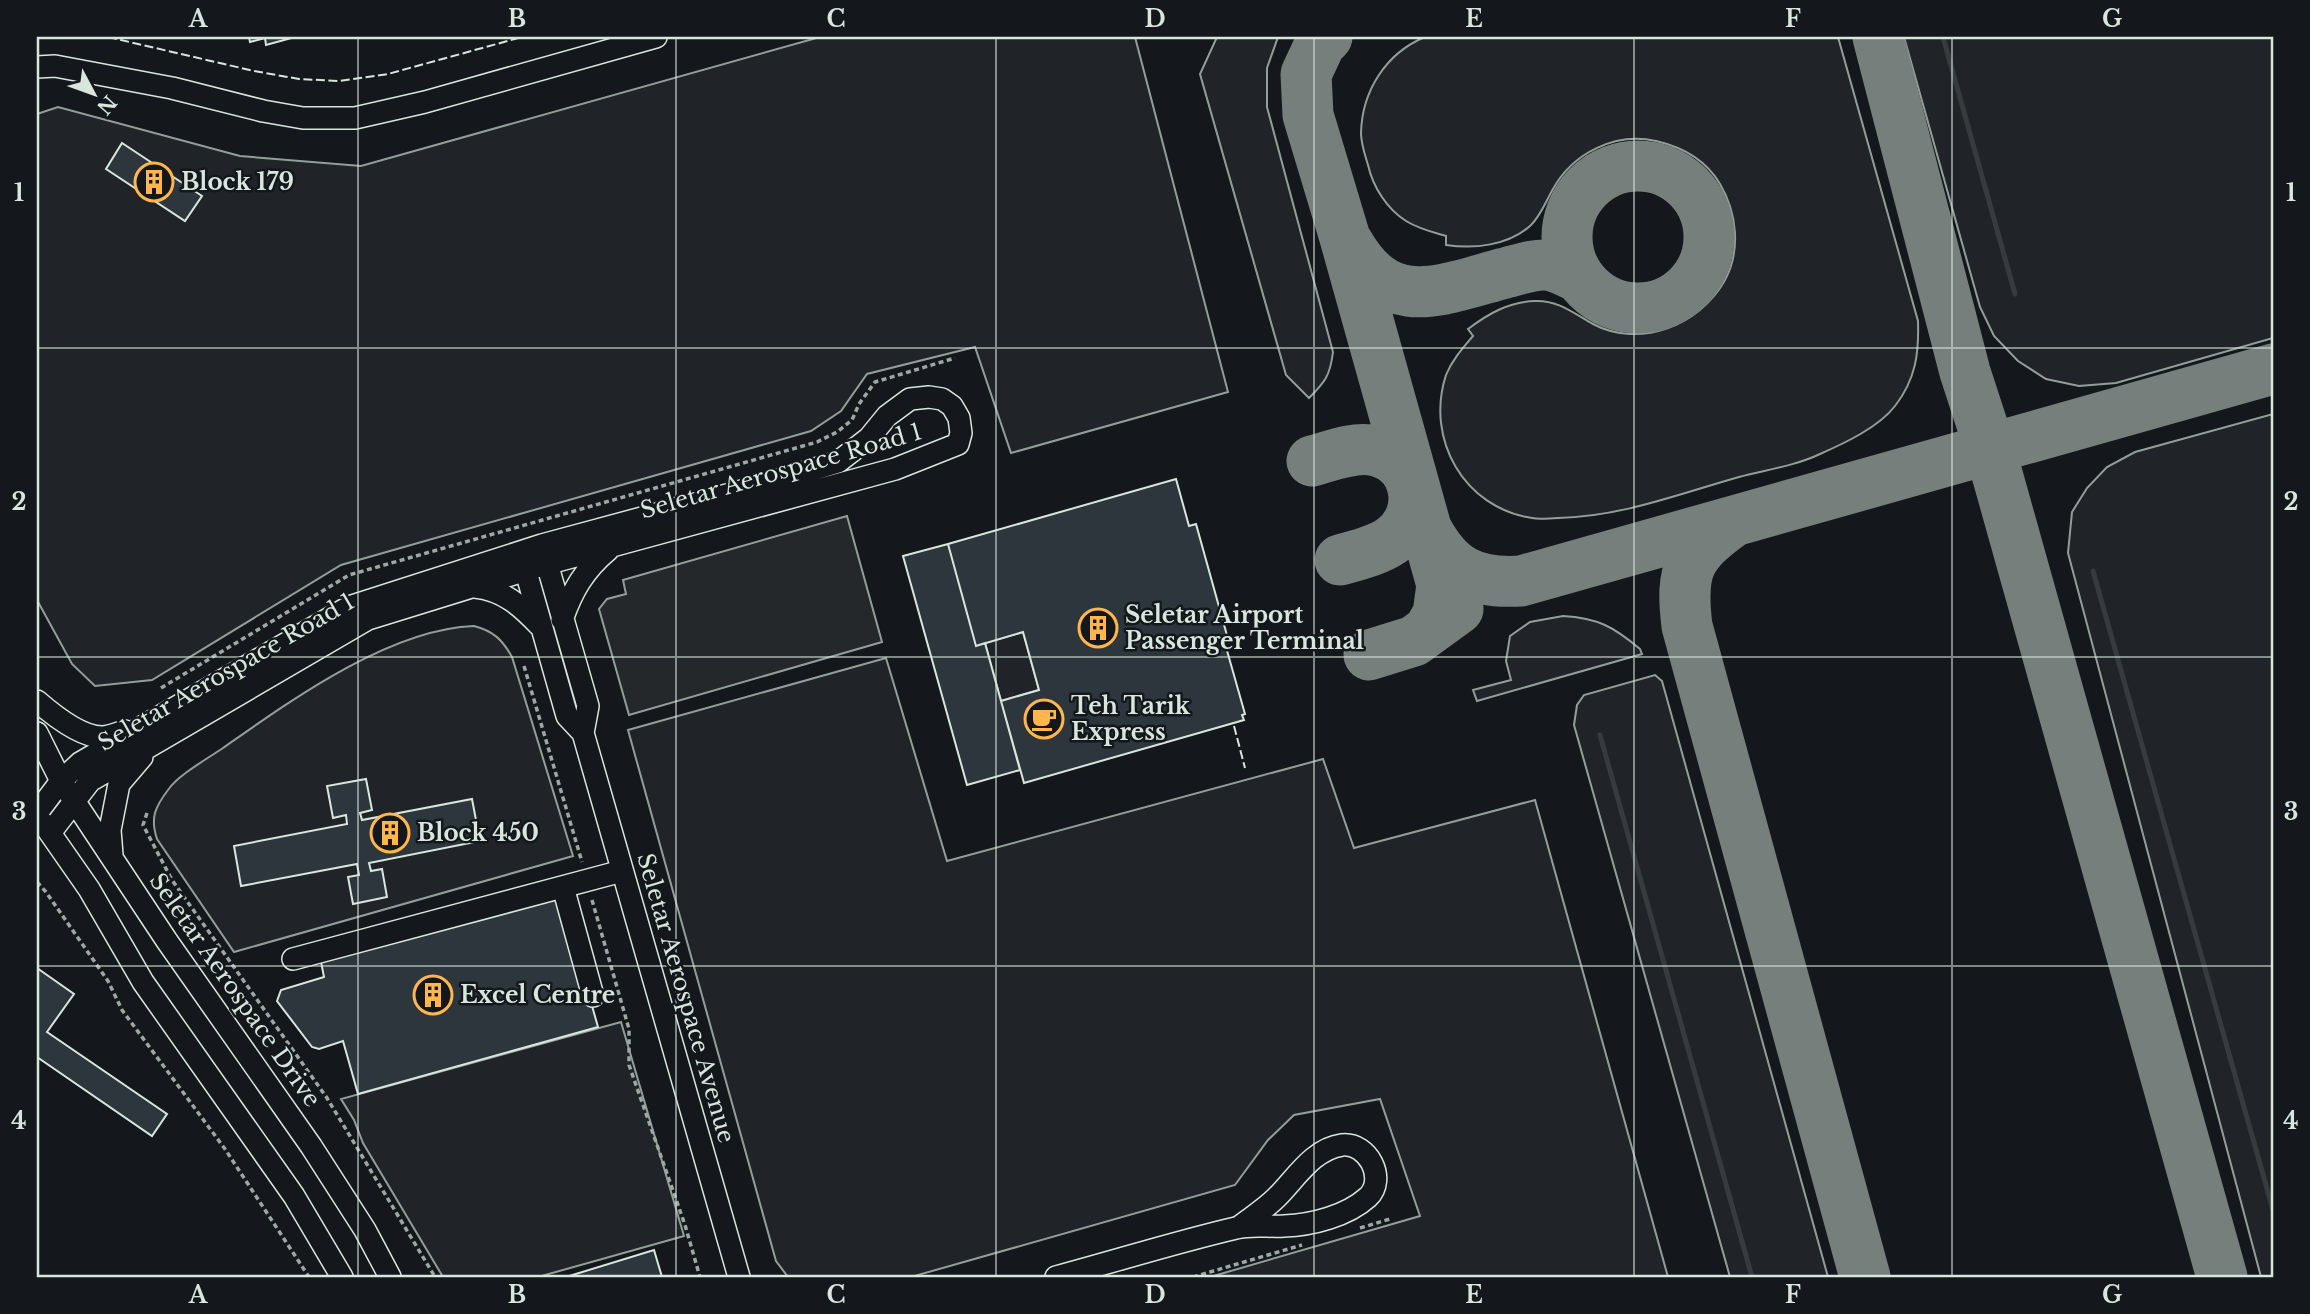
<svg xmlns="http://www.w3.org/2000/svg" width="2310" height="1314" font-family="'Libre Baskerville',serif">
	<rect width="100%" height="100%" fill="#14181c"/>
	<path fill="#202428" stroke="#939e99" stroke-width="2" d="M820,37H1135L1228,392L1011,453L975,347L867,374L841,411L811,431L341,565L152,680L95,686L72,664L37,600V114L58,107L240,156L361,166Z
		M1217,37H1278L1267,68V107L1333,352C1330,376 1325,382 1309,398L1286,375L1200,74Z
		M1425,37H1838L1918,321C1919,353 1916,379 1895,406C1879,427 1845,443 1820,454C1795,466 1765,470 1739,477C1679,494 1620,517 1558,518C1550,518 1540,520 1532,518C1464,508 1425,439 1446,375C1452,360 1463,348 1473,336L1468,329C1488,314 1508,302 1535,301C1558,300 1573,313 1593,324C1640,349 1700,325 1725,280C1741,250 1737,213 1720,184C1706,160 1682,147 1656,141C1615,132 1573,153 1553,189C1546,201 1541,215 1531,225C1509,246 1473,249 1446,245V236C1432,232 1419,229 1406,221C1387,209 1373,187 1368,165C1365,155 1361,144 1361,133C1362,91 1386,53 1425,37Z
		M1904,37H2273V338L2116,383L2079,386L2046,379L2018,361L1994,336L1980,307Z
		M2273,414V1277H2261L2068,553L2072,512L2087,488L2107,467L2135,452Z
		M1563,616C1598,618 1614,627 1640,649L1642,654L1477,701L1473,690L1511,680L1506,661L1510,636L1530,622Z
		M474,626C493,631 502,639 512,657L573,856L234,952L157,839C150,818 155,807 168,790C178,775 207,759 223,748C290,701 389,629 474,626Z
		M1023,632L1039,690L1001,701L985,643Z
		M886,658L947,861L1323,759L1354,848L1535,800L1668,1277H1210L1420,1216L1380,1099L1294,1115L1268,1140L1235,1185L911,1277H788L776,1261L628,730Z
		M1655,675L1662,681L1828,1277H1730L1574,725L1577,705L1584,695Z
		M621,1022L684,1236L538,1277H443L363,1143L354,1120L341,1099Z"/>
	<path fill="#24282b" stroke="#939e99" stroke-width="2" d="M847,516L882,642L629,715L599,609L607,599L626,594L623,580Z"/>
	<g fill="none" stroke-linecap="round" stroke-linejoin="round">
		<path stroke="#363b3e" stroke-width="5" d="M1943,37L2015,294
			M2093,571L2273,1210
			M1600,735L1752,1277"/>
		<path stroke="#767f7c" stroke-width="51" d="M1327,37L1320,44L1306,74L1308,115L1345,238L1442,585L1438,614L1429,630
			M1878,37L1965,372L1990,449L2222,1277
			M1567 237a71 71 0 1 1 142 0a71 71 0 1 1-142 0Z
			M1348,243C1389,315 1438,291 1505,273C1518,270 1533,264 1547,265C1558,267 1568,272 1578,277
			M1312,461C1331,456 1352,447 1371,450C1418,457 1429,515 1391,541C1376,551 1357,555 1340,560
			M1734,521C1688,554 1680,569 1687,626L1865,1277
			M1427,530C1449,571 1474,584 1521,581L2273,369
			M1369,655L1414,641L1458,609"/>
	</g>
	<path fill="#2c363c" stroke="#d8e6dc" stroke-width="2" d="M249,37H295L266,45L265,38L250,42Z
		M122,143L202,196L185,221L106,169Z
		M1176,479L1189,526L1196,524L1228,639L1224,640L1245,714L1242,715L1244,720L1024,783L1001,701L1039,690L1023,632L976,646L948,544Z
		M948,544L976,646L985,643L1020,770L967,785L903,556Z
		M366,779L372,810L360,813L362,820L472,799L480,841L369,863L371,871L382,869L387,897L353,904L348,877L359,875L357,864L241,886L234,846L347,824L346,815L333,818L327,786Z
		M561,896L598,1027L358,1094L343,1041L319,1049L312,1047L277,1001L281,990L324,977L321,962Z
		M37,968L74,994L47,1032L167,1114L152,1136L37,1057Z
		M654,1250L662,1277H566Z"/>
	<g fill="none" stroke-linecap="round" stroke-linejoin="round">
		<defs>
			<path id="minor" d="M37,67L55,66L172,88L263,111L303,118H355L425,102L656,37
				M544,553L588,706L583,733
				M523,561L567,716L583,733L739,1277
				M475,587C503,590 520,605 539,625
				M562,620C572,591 584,570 608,550
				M37,701C52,714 81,737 102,737C109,737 118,733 125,731
				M37,733L61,781L167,941L311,1146L365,1230L390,1277
				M37,813L61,781L80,763L349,607L542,545L749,489L838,462L869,438L887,416L910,399L929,397L942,399L952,406L959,418L961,433L958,444L895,469L546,564L368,619L90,781L50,833
				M43,823L89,889L143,982L294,1196L342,1277
				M112,855L110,830L119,784L142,757
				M563,887L593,996
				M293,959L622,871
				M1056,1277C1116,1261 1176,1242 1236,1228C1251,1224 1268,1227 1284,1226C1312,1225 1347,1216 1368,1197C1387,1179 1368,1142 1342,1145C1313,1149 1296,1178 1277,1197C1265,1209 1252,1217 1239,1227"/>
		</defs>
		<use href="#minor" stroke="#d8e6dc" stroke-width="24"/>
		<path stroke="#9da8a2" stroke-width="3.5" stroke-dasharray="5 3.5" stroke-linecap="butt" d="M524,666L582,862
			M161,688L349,575L817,442L837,432L852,420L859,404L875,382L955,358
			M147,813L143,825L172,880L327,1098L435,1277
			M37,882L46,892L108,981L122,1010L225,1149L309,1277
			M592,900L629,1029V1065L685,1225L700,1277
			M1360,1228L1390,1219
			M1193,1277L1302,1245"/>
		<use href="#minor" stroke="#14181c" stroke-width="21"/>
		<path stroke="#d8e6dc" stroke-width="2" stroke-dasharray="9 3.5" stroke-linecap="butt" d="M108,37L254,71L299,79L339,81L388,74L522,37
			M1234,726L1245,768"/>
	</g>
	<path fill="none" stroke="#d8e6dc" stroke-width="2" stroke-opacity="0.55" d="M358,37V1277M676,37V1277M996,37V1277M1314,37V1277M1634,37V1277M1952,37V1277M37,348H2273M37,657H2273M37,966H2273"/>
	<defs>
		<symbol id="building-ring" viewBox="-11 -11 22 22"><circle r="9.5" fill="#14181c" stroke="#ffb74d" stroke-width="1.5"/><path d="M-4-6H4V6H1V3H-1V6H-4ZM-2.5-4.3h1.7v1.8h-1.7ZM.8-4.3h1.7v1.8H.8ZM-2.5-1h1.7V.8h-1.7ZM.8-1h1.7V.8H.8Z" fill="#ffb74d"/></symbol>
		<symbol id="cafe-ring" viewBox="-11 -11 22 22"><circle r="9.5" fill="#14181c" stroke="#ffb74d" stroke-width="1.5"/><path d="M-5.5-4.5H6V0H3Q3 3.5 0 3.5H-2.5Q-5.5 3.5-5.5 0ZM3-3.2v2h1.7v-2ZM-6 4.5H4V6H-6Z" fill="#ffb74d"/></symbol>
	</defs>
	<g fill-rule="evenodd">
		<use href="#building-ring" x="132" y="160" width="44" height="44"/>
		<use href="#building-ring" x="1076" y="606" width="44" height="44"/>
		<use href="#cafe-ring" x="1022" y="697" width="44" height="44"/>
		<use href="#building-ring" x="368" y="811" width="44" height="44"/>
		<use href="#building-ring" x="411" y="973" width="44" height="44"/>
	</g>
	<g text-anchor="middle" stroke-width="5" stroke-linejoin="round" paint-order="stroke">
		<g font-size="23" font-weight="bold" fill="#d8e6dc" stroke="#14181c" text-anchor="start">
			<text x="181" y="190">Block 179</text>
			<text x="1125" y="623">Seletar Airport<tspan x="1125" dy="26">Passenger Terminal</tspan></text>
			<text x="1071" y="714">Teh Tarik<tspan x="1071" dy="26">Express</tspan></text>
			<text x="417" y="841">Block 450</text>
			<text x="460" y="1003">Excel Centre</text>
		</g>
		<g font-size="23" fill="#d8e6dc" stroke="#14181c">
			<text transform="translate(781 471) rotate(-16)" y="8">Seletar Aerospace Road 1</text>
			<text transform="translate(226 672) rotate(-30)" y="8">Seletar Aerospace Road 1</text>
			<text transform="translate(235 990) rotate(55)" y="8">Seletar Aerospace Drive</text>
			<text transform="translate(686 998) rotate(74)" y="8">Seletar Aerospace Avenue</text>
		</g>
	</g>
	<rect width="2310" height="1314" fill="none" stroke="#14181c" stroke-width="77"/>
	<g transform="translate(94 94) rotate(131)" stroke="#14181c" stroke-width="5" paint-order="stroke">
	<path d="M0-5L12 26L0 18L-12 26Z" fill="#d8e6dc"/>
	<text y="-10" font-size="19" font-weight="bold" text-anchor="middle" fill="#d8e6dc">N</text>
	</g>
	<rect x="38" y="38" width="2234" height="1238" fill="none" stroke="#d8e6dc" stroke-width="2.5"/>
	<g font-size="23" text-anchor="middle" font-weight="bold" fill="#d8e6dc">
		<text x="198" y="27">A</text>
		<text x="517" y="27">B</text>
		<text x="836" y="27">C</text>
		<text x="1155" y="27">D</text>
		<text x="1474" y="27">E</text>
		<text x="1793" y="27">F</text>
		<text x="2112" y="27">G</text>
		<text x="19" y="201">1</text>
		<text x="2291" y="201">1</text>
		<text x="19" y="510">2</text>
		<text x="2291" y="510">2</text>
		<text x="19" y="820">3</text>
		<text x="2291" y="820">3</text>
		<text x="19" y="1129">4</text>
		<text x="2291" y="1129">4</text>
		<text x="198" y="1303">A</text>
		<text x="517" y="1303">B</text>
		<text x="836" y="1303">C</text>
		<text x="1155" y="1303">D</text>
		<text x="1474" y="1303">E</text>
		<text x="1793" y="1303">F</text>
		<text x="2112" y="1303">G</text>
	</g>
</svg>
